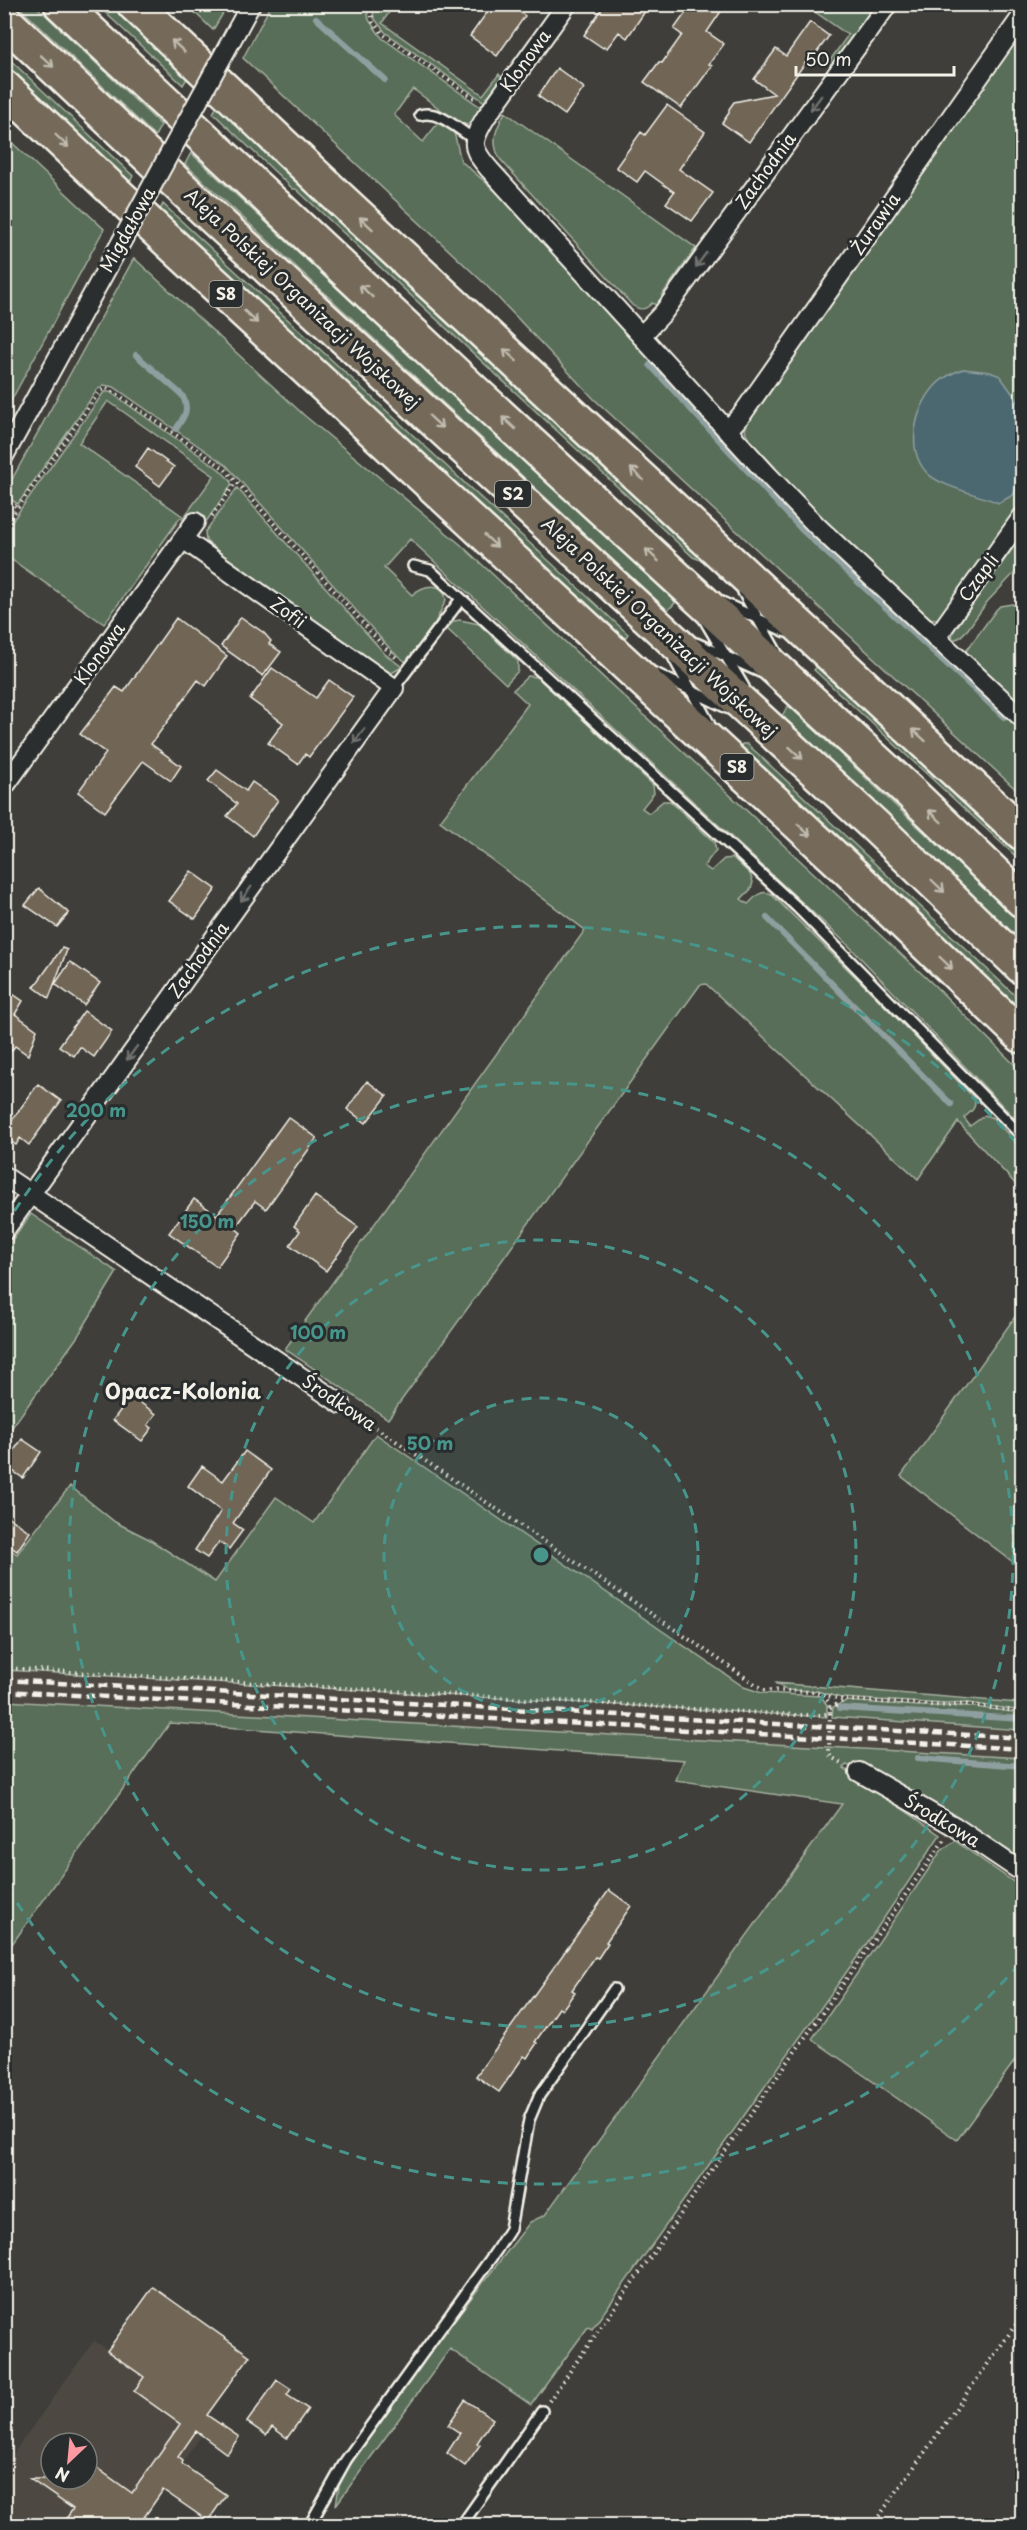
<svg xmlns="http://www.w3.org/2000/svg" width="1027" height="2530" font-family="'Playpen Sans',sans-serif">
	<rect width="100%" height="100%" fill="#3f3e3a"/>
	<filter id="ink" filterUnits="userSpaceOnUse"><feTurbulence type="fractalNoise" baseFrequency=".0167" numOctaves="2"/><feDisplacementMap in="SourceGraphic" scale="12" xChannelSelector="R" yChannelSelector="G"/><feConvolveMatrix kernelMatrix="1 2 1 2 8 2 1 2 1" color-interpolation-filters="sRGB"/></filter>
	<g filter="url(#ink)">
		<path fill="#4e4a43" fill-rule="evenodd" d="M5,1670L1022,1730V1758L5,1701Z
			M153,2287L250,2356L205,2419L210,2423L138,2525L5,2526V2465L94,2341L108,2350ZM51,2443H87V2479H51Z"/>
		<path fill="#596e59" stroke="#a6b0a0" stroke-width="1.5" fill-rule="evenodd" d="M17,5H35L161,125L155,136Z
			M97,5H114L189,75L183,85Z
			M187,5H228L213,30Z
			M271,5H366L369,20L382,38L482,108L471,123L467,125L456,121L413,89L394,115L423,142L438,123L454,132L461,161L513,206L767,486L808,529L1022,729V795L594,399L484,283L243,58Z
			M372,5H394L382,23L483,95L499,74L503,80L486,103L385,32L374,18Z
			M805,5H881L837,66L828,63L848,35Z
			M1022,31V504L943,616L936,619L927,618L828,527L751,446L745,430L749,420Z
			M4,54L133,176L128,186L5,69Z
			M219,103L703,558L700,560L693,557L296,189H293L213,113Z
			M505,112L696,248L662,295L664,297L658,306L652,303C646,310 640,311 632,305L500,159C490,141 496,129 505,112Z
			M5,136L104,229L5,412Z
			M191,153L673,599L675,603L668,610L665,608L185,164Z
			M163,204L628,634L623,641L158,214Z
			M134,258L305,416L460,544L934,985L1022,1072V1126L849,946L410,539L384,568L412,595C423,585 443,580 446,600L435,623L406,662L393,652L227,466L114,387L104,385L97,390L18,504L5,496V492Z
			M104,392H110L219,469L231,481V486L203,526L180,518L104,624L5,555V531ZM108,401L214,476L184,517L79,443Z
			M237,488L385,654L402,667L390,674L214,553L216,549L206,541L205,532Z
			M1022,535V565L987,602L968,629L959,638L952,640L953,632Z
			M1012,604L1022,609V707L968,656L966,651L996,610L1000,606Z
			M460,620L479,624L518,661V671L506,684L447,629L454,621Z
			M822,661L1022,848V862L814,670Z
			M528,676L537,677L653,785L654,793L642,808L649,813L663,801H670L714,842L716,850L704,866L711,871L724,859L733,858L750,874L753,882L751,889L741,899L748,904C755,898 760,889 771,894L881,1002L973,1097C979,1107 970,1112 964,1118L970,1126L985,1115L993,1118L1022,1149V1191L958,1122L918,1179L706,984L700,985L388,1419L285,1349L585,930L440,821L528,704L513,690Z
			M787,707H790L1022,924V942L782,716Z
			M742,744H747L756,752L1020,1000L1022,1004V1018L739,748Z
			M31,1214L117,1272L78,1336L5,1437V1250Z
			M1022,1307V1569L901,1476Z
			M376,1434L744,1687L762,1693L821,1696L827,1705V1717L5,1670V1546L17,1554L70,1486L115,1522L149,1539L215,1582L276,1497L314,1523Z
			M775,1683L1019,1703L1022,1698V1711L969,1703L945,1704L841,1698L817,1691L786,1690Z
			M5,1701L1022,1758V1866C969,1829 910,1780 846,1765L844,1768L940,1835L865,1946L592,2329L588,2327L531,2405L450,2349L336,2505L339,2486L348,2468L448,2328L530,2222L545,2215L842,1804L675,1780L684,1760L170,1723L5,1954Z
			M846,1701L918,1706H966L1022,1713V1730L832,1717L833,1707Z
			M955,1841L1022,1888V2051L957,2140L812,2039L941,1851Z"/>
		<path fill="#4c6870" stroke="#8f9fa0" stroke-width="1.5" d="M963,369L990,372L1000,376L1022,407V477L1013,495L999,503C980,495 939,486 927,473C904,448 916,403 939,382C947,375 955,372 963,369Z"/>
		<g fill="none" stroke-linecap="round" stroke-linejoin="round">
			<path stroke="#8f9fa0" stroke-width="6" d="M316,18L385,80
				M136,355L182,395C190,409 185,416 176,429
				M650,365L802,530L1004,717
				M767,918L951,1104
				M840,1708L1022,1719
				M918,1758L1022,1766"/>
		</g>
		<path fill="#716657" stroke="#f4f1e8" stroke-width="1.5" d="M493,4H509L525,16L497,56L470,36Z
			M605,4H650L627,38L619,32L607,48L604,46L603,48L584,35Z
			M692,4H726L707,32L724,44L709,64L712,66L681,108L644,82L659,62L662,63L682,35L674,29Z
			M810,22L829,36L815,55L812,53L749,142L722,123L729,113V109L734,102L774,94L754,79L776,49L786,56Z
			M557,68L584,88L565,115L538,96Z
			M667,105L705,132L679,169L713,193L692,221L666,203L674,192L645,171L637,182L616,167L641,132L645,135Z
			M148,448L174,467L160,486L135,467Z
			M241,617L264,633L271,641L269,644L281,652L263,676L221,646Z
			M176,618L227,656L206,686L198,680L151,744L181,766L171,781L143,761L105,812L78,792L106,753L80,734L116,687L124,692Z
			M272,668L316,698L329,680L353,697L309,757L305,754L298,764L268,743L283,723L250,699Z
			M217,770L246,791L252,782L278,800L253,836L227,816L237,804L208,781Z
			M191,871L216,889L195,919L169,901Z
			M39,888L69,913L57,927L25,905Z
			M62,948L67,950L49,998L34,987Z
			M70,962L100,983L84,1005L55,984Z
			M4,988L23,1001L15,1014L37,1030L28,1055L15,1046L4,1061Z
			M84,1011L112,1031L94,1057L80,1047L74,1056L59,1046Z
			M367,1081L387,1096L366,1123L347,1109Z
			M38,1084L61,1101L29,1145L20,1138L16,1145L4,1137V1131Z
			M288,1117L317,1138L266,1209L255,1201L235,1228L241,1233L217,1267L169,1233L194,1199L217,1215Z
			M315,1196L358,1227L326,1271L290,1245L300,1231L294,1226Z
			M131,1396L156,1414L148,1425L152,1428L142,1441L113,1420Z
			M22,1439L41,1452L23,1478L4,1465Z
			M245,1451L271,1470L233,1523L243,1530L229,1549L219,1542L207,1558L195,1550L221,1511L188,1486L202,1466L223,1481Z
			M4,1514L30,1532L17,1551L4,1542Z
			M609,1890L631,1906L606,1942L608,1943L598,1958L595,1957L572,1990L575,1992L562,2010L559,2008L535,2042L537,2043L527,2058L524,2056L499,2092L476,2076Z
			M153,2287L250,2356L207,2415L239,2437L227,2454L196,2431L178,2457L183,2461L182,2464L226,2495L208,2521L163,2490L138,2526H61L73,2509L30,2479H87V2461L132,2493L180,2424L134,2391L144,2377L107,2351Z
			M277,2380L291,2389L287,2395L308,2409L287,2438L272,2427L266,2435L247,2422Z
			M465,2400L493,2419L477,2443L480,2445L465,2466L447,2453L460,2433L448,2425Z"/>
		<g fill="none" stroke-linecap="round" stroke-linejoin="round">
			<defs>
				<path id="lane" d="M420,115C439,109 458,130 474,139
					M413,566L430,570L798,908L1022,1136
					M743,592L777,653
					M722,602L786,632
					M705,621L744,687
					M696,643L760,672
					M674,659L709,723
					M655,673L729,709
					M394,688L461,599
					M309,2526L346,2460L496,2251L510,2229L529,2120L539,2096L614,1989
					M461,2526L542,2411"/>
				<path id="street" d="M567,4L486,117C471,142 470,147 490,170L768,475L818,527L1022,718
					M238,28L251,4
					M641,336L663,313L888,4
					M727,431L743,413L1022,16
					M4,456L118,248
					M936,638L1022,517
					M4,787L195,522
					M4,1176L341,1404
					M4,1231L394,688L183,539
					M859,1772L954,1826L1022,1872"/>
				<path id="highway" d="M61,4L480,397L911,793L1022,900
					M134,4L336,195L1022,833
					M4,20L205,210L874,825L1022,967
					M4,87L115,192L844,866L1022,1036"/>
			</defs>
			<use href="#lane" stroke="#f4f1e8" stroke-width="14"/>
			<use href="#street" stroke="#f4f1e8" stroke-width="22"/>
			<use href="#highway" stroke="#f4f1e8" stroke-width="38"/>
			<path stroke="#f4f1e8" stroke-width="4" stroke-dasharray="1.5 4.5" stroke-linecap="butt" d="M369,4L373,22L384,35L477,100
				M4,499L19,508
				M212,516L236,482
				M4,527L100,391L106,388L111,390L225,469L387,650L399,660
				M356,1414L764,1690L812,1692L845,1700L950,1706L965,1704L1022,1712
				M4,1668L796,1715H822L830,1713L829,1703L823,1694
				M830,1708L845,1700
				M830,1713L829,1753L831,1757L843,1764
				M549,2401L944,1840
				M872,2526L1022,2316"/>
			<use href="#lane" stroke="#2a2d2e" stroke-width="9"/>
			<use href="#street" stroke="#2a2d2e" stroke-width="18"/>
			<use href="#highway" stroke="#746a5a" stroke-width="33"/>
			<path stroke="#f4f1e8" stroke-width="4.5" stroke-dasharray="9 4.5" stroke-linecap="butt" d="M4,1680L1022,1738
				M4,1691L1022,1749"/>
			<defs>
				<path id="street-bridge" d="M118,248L238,28"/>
			</defs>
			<use href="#street-bridge" stroke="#f4f1e8" stroke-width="22" stroke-linecap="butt"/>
			<use href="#street-bridge" stroke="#2a2d2e" stroke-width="18"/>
		</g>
		<defs><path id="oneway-shaft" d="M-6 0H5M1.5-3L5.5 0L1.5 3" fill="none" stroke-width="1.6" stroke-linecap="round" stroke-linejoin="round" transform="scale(1.5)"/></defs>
		<g stroke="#c1bbaf">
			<use href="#oneway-shaft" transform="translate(178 46) rotate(-137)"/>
			<use href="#oneway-shaft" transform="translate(47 61) rotate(43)"/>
			<use href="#oneway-shaft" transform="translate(62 141) rotate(44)"/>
			<use href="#oneway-shaft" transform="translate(366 223) rotate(-137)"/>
			<use href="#oneway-shaft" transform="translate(366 291) rotate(-137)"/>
			<use href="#oneway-shaft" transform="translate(251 317) rotate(43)"/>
			<use href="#oneway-shaft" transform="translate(510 355) rotate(-137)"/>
			<use href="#oneway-shaft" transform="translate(436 422) rotate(43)"/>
			<use href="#oneway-shaft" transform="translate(509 423) rotate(-137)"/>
			<use href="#oneway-shaft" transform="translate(637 474) rotate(-138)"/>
			<use href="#oneway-shaft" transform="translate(491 541) rotate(43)"/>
			<use href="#oneway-shaft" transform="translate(652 555) rotate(-137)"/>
			<use href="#oneway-shaft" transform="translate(919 735) rotate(-137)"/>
			<use href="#oneway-shaft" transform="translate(796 753) rotate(42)"/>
			<use href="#oneway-shaft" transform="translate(935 816) rotate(-136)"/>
			<use href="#oneway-shaft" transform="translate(804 830) rotate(43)"/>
			<use href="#oneway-shaft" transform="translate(938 886) rotate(44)"/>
			<use href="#oneway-shaft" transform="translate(946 963) rotate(44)"/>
		</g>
		<g stroke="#71726f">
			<use href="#oneway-shaft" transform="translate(816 103) rotate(126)"/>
			<use href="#oneway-shaft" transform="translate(701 260) rotate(126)"/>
			<use href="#oneway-shaft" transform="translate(359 736) rotate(126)"/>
			<use href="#oneway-shaft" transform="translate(246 894) rotate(126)"/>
			<use href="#oneway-shaft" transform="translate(132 1053) rotate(126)"/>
		</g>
	</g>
	<circle cx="541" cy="1555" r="157" fill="#48958c" fill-opacity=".12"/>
	<g fill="none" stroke="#48958c" stroke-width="3" stroke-dasharray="10 8">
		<circle cx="541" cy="1555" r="157"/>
		<circle cx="541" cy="1555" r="315"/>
		<circle cx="541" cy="1555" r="472"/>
		<path d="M1019 1964A629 629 0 0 1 5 1884M5 1226A629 629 0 0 1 1019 1146"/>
	</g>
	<g text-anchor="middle" stroke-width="6" stroke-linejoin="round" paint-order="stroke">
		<g fill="#2a2d2e" stroke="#b7b6b0" stroke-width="1.5">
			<rect x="209.5" y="281" width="33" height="26" rx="4.5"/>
			<rect x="495" y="481" width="36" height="26" rx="4.5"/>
			<rect x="720.5" y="754" width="33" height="26" rx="4.5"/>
		</g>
		<g font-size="16" font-weight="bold" fill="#f4f1e8">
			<text x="226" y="300">S8</text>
			<text x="513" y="500">S2</text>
			<text x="737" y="773">S8</text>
		</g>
		<g font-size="18" fill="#f4f1e8" stroke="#2a2d2e">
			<text transform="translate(526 61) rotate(-54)" y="6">Klonowa</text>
			<text transform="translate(766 171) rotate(-54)" y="6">Zachodnia</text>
			<text transform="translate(876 224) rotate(-55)" y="6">Żurawia</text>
			<text transform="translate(128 230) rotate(-61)" y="6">Migdałowa</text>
			<text transform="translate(302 299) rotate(43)" y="6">Aleja Polskiej Organizacji Wojskowej</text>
			<text transform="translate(979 578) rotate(-54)" y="6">Czapli</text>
			<text transform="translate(288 613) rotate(36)" y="6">Zofii</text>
			<text transform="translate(659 628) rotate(43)" y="6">Aleja Polskiej Organizacji Wojskowej</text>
			<text transform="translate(100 654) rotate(-54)" y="6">Klonowa</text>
			<text transform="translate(199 960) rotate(-54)" y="6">Zachodnia</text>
			<text transform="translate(339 1403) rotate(34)" y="6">Środkowa</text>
			<text transform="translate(942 1821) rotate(31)" y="6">Środkowa</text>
		</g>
		<g font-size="21" font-weight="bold" fill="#f4f1e8" stroke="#2a2d2e">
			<text x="183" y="1399">Opacz-Kolonia</text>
		</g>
	</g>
	<circle cx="541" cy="1555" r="9" fill="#48958c" stroke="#2a2d2e" stroke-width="3"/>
	<g font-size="18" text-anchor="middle" font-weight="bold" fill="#48958c" stroke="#2a2d2e" stroke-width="6" stroke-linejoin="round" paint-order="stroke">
		<text x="96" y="1117">200 m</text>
		<text x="207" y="1228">150 m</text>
		<text x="318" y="1339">100 m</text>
		<text x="430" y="1450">50 m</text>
	</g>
	<rect width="1027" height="2530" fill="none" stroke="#2a2d2e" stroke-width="24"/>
	<rect x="12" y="12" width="1003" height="2506" fill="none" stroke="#f4f1e8" stroke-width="2" filter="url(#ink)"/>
	<g transform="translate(69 2461) rotate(206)"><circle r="28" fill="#2a2d2e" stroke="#7b7b78" stroke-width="1.5"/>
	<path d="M0-4.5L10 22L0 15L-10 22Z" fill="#ff9aa2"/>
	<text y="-9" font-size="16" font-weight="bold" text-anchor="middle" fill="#f4f1e8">N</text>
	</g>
	<path d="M796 66v9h158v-9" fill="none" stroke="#f4f1e8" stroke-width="3"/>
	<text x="805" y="66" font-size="18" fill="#f4f1e8" stroke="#2a2d2e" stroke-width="4.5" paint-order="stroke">50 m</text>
</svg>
